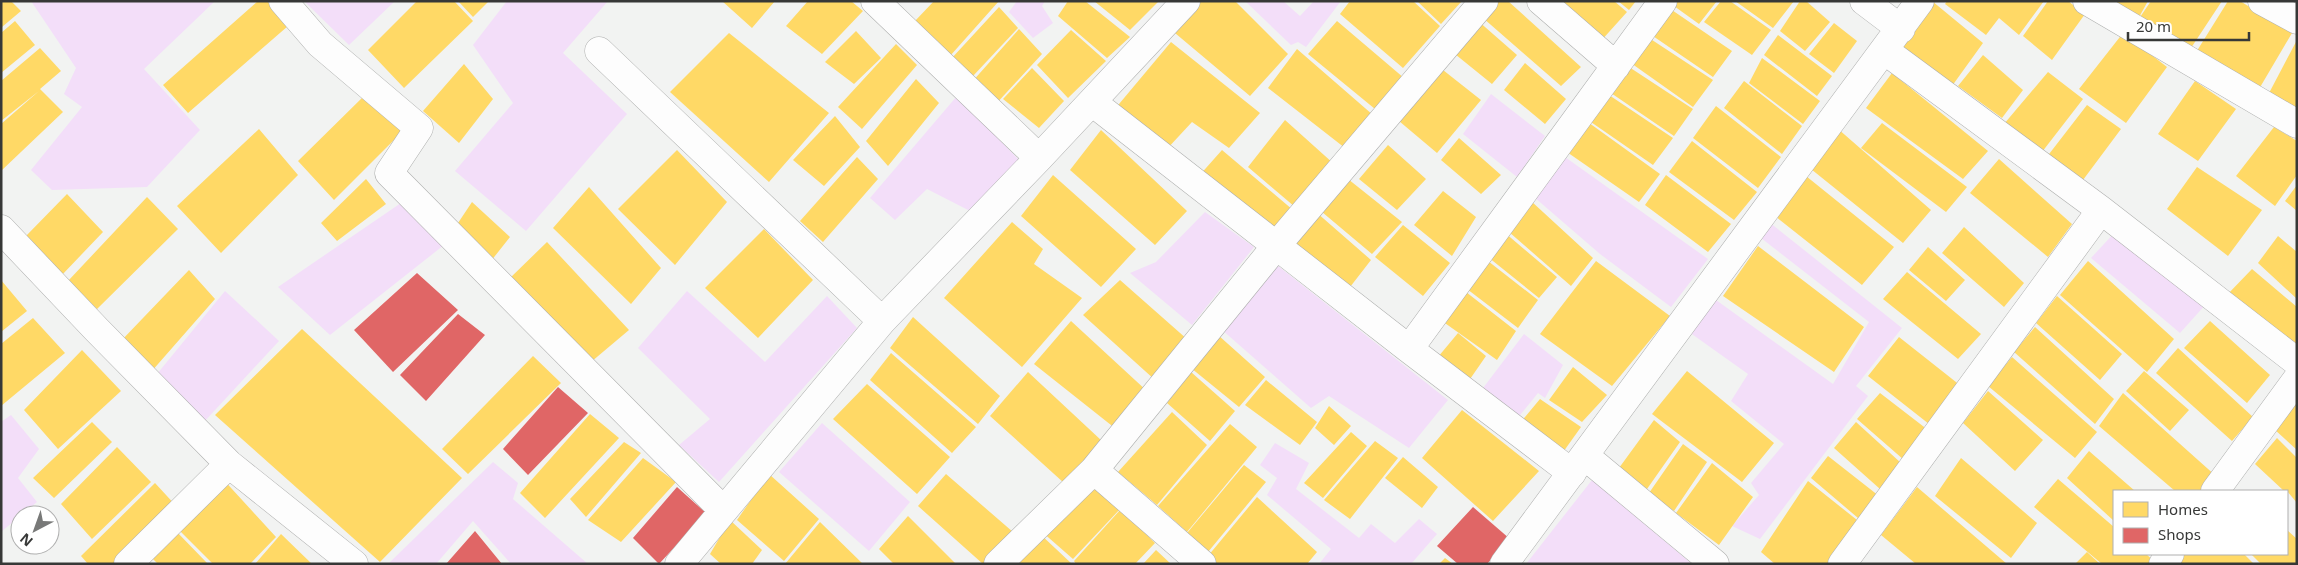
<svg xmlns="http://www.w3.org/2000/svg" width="2298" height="565" font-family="'Noto Sans',sans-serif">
	<rect width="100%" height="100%" fill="#f2f3f2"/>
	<path fill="#f3def9" d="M31,1H215L144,69L200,130L147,187L52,190L31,170L82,107L64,94L76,68Z
		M304,1H395L349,45Z
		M507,1H608L563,53L627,114L526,231L455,171L513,103L473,45Z
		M1017,1H1045L1042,6L1053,23L1033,38L1009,12Z
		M1245,1H1283L1300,16L1314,1H1341L1306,47L1298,42L1291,45Z
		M1491,94L1545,136L1517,177L1463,134Z
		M957,96L1020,161L972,212L927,189L895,220L870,198Z
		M1565,157L1708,259L1671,307L1600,254L1534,197Z
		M401,203L444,245L330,335L278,287Z
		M1205,212L1254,247L1192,325L1130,273L1156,262Z
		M1769,222L1902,328L1856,386L1868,396L1760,539L1732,526L1759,495L1751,483L1784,444L1731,401L1748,374L1689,332L1716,300L1833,384L1869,322L1761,238Z
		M2117,230L2207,303L2180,333L2091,258Z
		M1273,262L1448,400L1409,448L1329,396L1311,408L1221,329Z
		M225,291L279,341L204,422L157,374Z
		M687,291L765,362L827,296L857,328L719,482L679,445L710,419L638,348Z
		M1524,334L1563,365L1545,398L1538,393L1516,420L1480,392Z
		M11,415L39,449L18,478L37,502L1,532V422Z
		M822,423L910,502L869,551L779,472Z
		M1275,443L1309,463L1296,489L1359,538L1371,524L1395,543L1419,519L1437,534L1411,564H1319L1331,549L1267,495L1277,478L1260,465Z
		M493,462L518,483L513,499L588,564H511L473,521L436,564H388Z
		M1592,480L1692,564H1526Z"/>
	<path fill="#ffd966" d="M1,1H11L21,11L2,27Z
		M258,1H267L288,26L188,113L163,85Z
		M417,1H454L473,21L404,88L368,50Z
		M458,1H489L473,17Z
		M722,1H775L752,28Z
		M808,1H851L863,11L822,54L786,26Z
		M934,1H999L950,56L915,21Z
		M1068,1H1085L1130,37L1107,58L1058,16Z
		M1094,1H1159L1130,30Z
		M1196,1H1235L1288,54L1250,96L1169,28Z
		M1350,1H1413L1440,26L1403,68L1340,14Z
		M1417,1H1462L1441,24Z
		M1498,1H1508L1581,67L1561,86L1483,18Z
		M1551,1H1614L1627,12L1600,42Z
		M1618,1H1636L1629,10Z
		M1667,1H1717L1699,24Z
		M1721,1H1730L1771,30L1752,55L1704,22Z
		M1735,1H1794L1773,28Z
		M1800,1H1806L1830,22L1805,51L1780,31Z
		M1932,1L1983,43L1952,86L1897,45Z
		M1947,1H2044L2019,35L1999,18L1986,35L1945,4Z
		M2048,1H2068L2085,14L2052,60L2023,36Z
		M2107,1H2148L2138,19Z
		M2151,1H2222L2191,48L2138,20Z
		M2228,1H2240L2292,33L2259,89L2195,54Z
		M1666,6L1732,51L1713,77L1647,32Z
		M999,7L1018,28L973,76L951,59Z
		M1477,20L1517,55L1492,84L1450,50Z
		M15,21L35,45L1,73V33Z
		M1337,21L1404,78L1375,109L1308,54Z
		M1834,23L1857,41L1834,73L1809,54Z
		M1019,29L1042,54L995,105L971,83Z
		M1071,30L1106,61L1068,98L1037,65Z
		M856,31L881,58L854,84L825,62Z
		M729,33L829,113L769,182L670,92Z
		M2123,33L2167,67L2126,123L2079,89Z
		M1778,35L1832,76L1817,96L1764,55Z
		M1646,36L1713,80L1693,107L1628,61Z
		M2297,40V110L2268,95Z
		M1171,42L1260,113L1229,148L1192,122L1166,150L1114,110Z
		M896,44L917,65L862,129L838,107Z
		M40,48L61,71L40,89L63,112L1,171V124L39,91L1,121V81Z
		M1297,49L1373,115L1345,148L1268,88Z
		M1983,55L2023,90L2002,118L1958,86Z
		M1762,58L1820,101L1803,124L1749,83Z
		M1525,63L1566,99L1545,124L1504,90Z
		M464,64L493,99L459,143L423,111Z
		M1626,65L1693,109L1674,136L1608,91Z
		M1032,68L1064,101L1039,128L1003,99Z
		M1443,70L1481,100L1437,153L1399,121Z
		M2048,72L2083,99L2042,152L2004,124Z
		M1892,73L1988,151L1963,179L1866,108Z
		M916,79L939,103L888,166L866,141Z
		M1744,81L1802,126L1782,154L1724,108Z
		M2195,81L2236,109L2198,161L2158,134Z
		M1606,93L1673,138L1653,165L1588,120Z
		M366,94L402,132L334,200L298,161Z
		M2087,105L2121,129L2080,184L2046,158Z
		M1716,106L1781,157L1758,188L1693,138Z
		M835,116L860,147L824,186L793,160Z
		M1285,120L1334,164L1295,207L1248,167Z
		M1585,120L1660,174L1639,202L1564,150Z
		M1882,123L1967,187L1946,212L1861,148Z
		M2274,127L2297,141V175L2275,206L2236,176Z
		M1837,128L1931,210L1903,243L1806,165Z
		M259,129L298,175L221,253L177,206Z
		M1101,130L1187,211L1155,245L1070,170Z
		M1459,138L1501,175L1481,194L1441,160Z
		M1692,141L1757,192L1734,220L1669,172Z
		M1388,145L1426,179L1397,210L1359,179Z
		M677,150L727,202L675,265L618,209Z
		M1222,150L1293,210L1269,234L1198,177Z
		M857,157L878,179L823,242L800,221Z
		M1999,159L2072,224L2048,257L1970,193Z
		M2197,167L2262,210L2228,256L2167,209Z
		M1053,175L1136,249L1101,287L1021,216Z
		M1666,175L1731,224L1708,252L1645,205Z
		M1806,176L1894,247L1862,285L1775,216Z
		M366,179L386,204L337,241L321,223Z
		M1348,179L1402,222L1372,254L1322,212Z
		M2297,185V211L2285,201Z
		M589,187L661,268L631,304L553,228Z
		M1443,191L1476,217L1452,256L1414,225Z
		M67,194L103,232L61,276L26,236Z
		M147,197L178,229L97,309L68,281Z
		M1531,201L1593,258L1571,286L1509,232Z
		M472,202L510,237L491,261L454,229Z
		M1316,212L1371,260L1347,291L1289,245Z
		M1012,222L1043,249L1034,264L1082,298L1022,367L944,298Z
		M1403,225L1450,263L1423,296L1375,257Z
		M1964,227L2024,283L2004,307L1942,253Z
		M764,229L813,280L758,338L705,288Z
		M1504,232L1557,277L1539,298L1488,257Z
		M2278,236L2297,252V299L2258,263Z
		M547,242L629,330L591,362L507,281Z
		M1758,246L1864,327L1834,372L1723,296Z
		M1928,247L1965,280L1946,301L1909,270Z
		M1488,261L1538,300L1518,328L1467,289Z
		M1596,261L1670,316L1612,386L1540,334Z
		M2088,261L2174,339L2147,372L2060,295Z
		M2252,269L2297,307V342L2289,350L2225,297Z
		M189,270L215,299L151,372L120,342Z
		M1907,272L1981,334L1958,359L1883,299Z
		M1,280L27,311L1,332Z
		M1120,280L1188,340L1155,380L1083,315Z
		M1466,292L1516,331L1497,360L1442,321Z
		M2057,296L2122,354L2100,380L2036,323Z
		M913,317L1000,396L978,424L890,348Z
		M33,318L65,353L1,406V344Z
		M1071,321L1148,392L1116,429L1034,364Z
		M2210,321L2270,375L2247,403L2184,348Z
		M2035,327L2114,399L2095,424L2014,352Z
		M302,329L462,478L380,562L215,415Z
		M1458,333L1486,356L1468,382L1438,357Z
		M1218,335L1265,377L1239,407L1191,368Z
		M1899,337L1961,386L1929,424L1868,376Z
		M2178,348L2253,417L2232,441L2156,373Z
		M82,350L121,391L58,449L24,410Z
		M891,353L976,427L952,453L870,380Z
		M533,356L561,383L468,474L442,449Z
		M2012,357L2097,432L2075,458L1988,386Z
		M1573,367L1607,395L1582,422L1549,400Z
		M1687,371L1774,443L1742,482L1652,414Z
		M2144,371L2189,410L2170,431L2126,391Z
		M1028,372L1102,441L1064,483L990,416Z
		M1191,372L1235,411L1210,441L1167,403Z
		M1266,380L1317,422L1300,445L1245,405Z
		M867,384L950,457L917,494L833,419Z
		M1988,391L2043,440L2015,471L1963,423Z
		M1880,393L1928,430L1904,460L1857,419Z
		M2123,393L2217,477L2206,491H2175L2099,426Z
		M1540,399L1581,427L1561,455L1520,423Z
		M2297,399V450L2274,429Z
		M1329,406L1351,426L1334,445L1315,428Z
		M1462,410L1539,471L1493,521L1422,458Z
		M1172,412L1207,445L1157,505L1118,472Z
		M590,414L619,438L545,518L520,493Z
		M1654,420L1680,442L1647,489L1619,468Z
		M92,422L112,442L54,498L33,478Z
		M1856,422L1901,463L1880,489L1834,448Z
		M1230,424L1257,447L1187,532L1158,506Z
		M1351,432L1367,446L1323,498L1304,483Z
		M2277,438L2297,458V503L2287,491H2284L2255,464Z
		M1375,441L1398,458L1350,519L1324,500Z
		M624,442L641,453L586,517L570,499Z
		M1683,444L1707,462L1674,511L1649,493Z
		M117,447L151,482L92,539L61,504Z
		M2089,451L2135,491H2114V521L2067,478Z
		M1828,456L1879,496L1858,518L1811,478Z
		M1403,457L1438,487L1422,508L1385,478Z
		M643,458L676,482L621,542L588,520Z
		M1961,458L2037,523L2011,558L1935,496Z
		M1712,463L1753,497L1719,545L1676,513Z
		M1244,465L1266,482L1208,552L1187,533Z
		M769,474L819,519L784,561L737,520Z
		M946,474L1013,532L983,564L918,506Z
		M221,477L276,537L250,564H213L173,524Z
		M2058,479L2114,527V554H2146L2154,561L2152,564H2102L2034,507Z
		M1093,481L1121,508L1073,559L1041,531Z
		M1808,481L1857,520L1827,564H1775L1761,552Z
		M155,483L178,508L119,564H88L81,556Z
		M1917,487L2007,564H1916L1881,535Z
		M1257,497L1317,552L1307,564H1218L1208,556Z
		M1121,509L1155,543L1135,564H1076L1074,561Z
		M908,516L956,564H894L879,549Z
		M730,520L762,550L752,564H721L710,554Z
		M820,522L863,564H785Z
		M175,530L208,564H158L148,554Z
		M2287,530L2297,539V564H2261L2251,554H2287Z
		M1039,533L1072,564H1015Z
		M281,534L312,564H255Z
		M1156,550L1171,564H1143Z
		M2087,552L2100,564H2075Z
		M2184,554H2244L2254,564H2175Z
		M1445,558L1453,564H1439Z"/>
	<path fill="#e06666" d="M417,273L458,310L393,372L354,330Z
		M458,314L485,335L426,401L400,375Z
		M558,387L588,413L528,475L503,449Z
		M677,487L706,513L659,564L633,538Z
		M1473,507L1510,539L1487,564H1458L1437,546Z
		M475,531L502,564H446Z"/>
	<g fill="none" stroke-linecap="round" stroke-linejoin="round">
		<defs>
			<path id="street" d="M283,1L320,44L419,128L389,173L723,510
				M875,1L1039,158
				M1541,1L1616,66
				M1864,1L1901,29
				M2087,1L2297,124
				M2262,1L2297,20
				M1884,50L2101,210L2297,362
				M599,51L882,321
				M1092,102L1409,349L1572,473
				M1,229L97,330L229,464L354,564
				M1409,349L1663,1
				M1585,456L1715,564
				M1094,470L1202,564
				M2215,491L2297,379
				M128,564L229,464
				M679,564L882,321L1039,158L1186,1
				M998,564L1094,470L1276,246L1484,1
				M1504,564L1920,1
				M1842,564L2101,210
				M2163,564L2170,554"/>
		</defs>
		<use href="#street" stroke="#adaead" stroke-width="29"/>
		<use href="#street" stroke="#fdfdfd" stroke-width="28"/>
	</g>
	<rect width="2298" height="565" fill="none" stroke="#373837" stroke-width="5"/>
	<rect x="2113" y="490" width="175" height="65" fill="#ffffff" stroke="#afafaf"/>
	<rect x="2123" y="502" width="25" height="15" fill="#ffd966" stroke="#afafaf"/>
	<text x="2158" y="515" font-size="15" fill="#373837">Homes</text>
	<rect x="2123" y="528" width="25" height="15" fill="#e06666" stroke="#afafaf"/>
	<text x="2158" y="540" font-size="15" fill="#373837">Shops</text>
	<g transform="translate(35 530) rotate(221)"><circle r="24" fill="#ffffff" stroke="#afafaf"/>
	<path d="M0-4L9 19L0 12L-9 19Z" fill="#787978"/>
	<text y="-8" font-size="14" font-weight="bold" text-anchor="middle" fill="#373837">N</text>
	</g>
	<path d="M2128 32v8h121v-8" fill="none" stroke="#373837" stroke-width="2.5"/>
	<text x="2136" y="32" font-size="15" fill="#373837" stroke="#ffffff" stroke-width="4" paint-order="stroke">20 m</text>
</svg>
